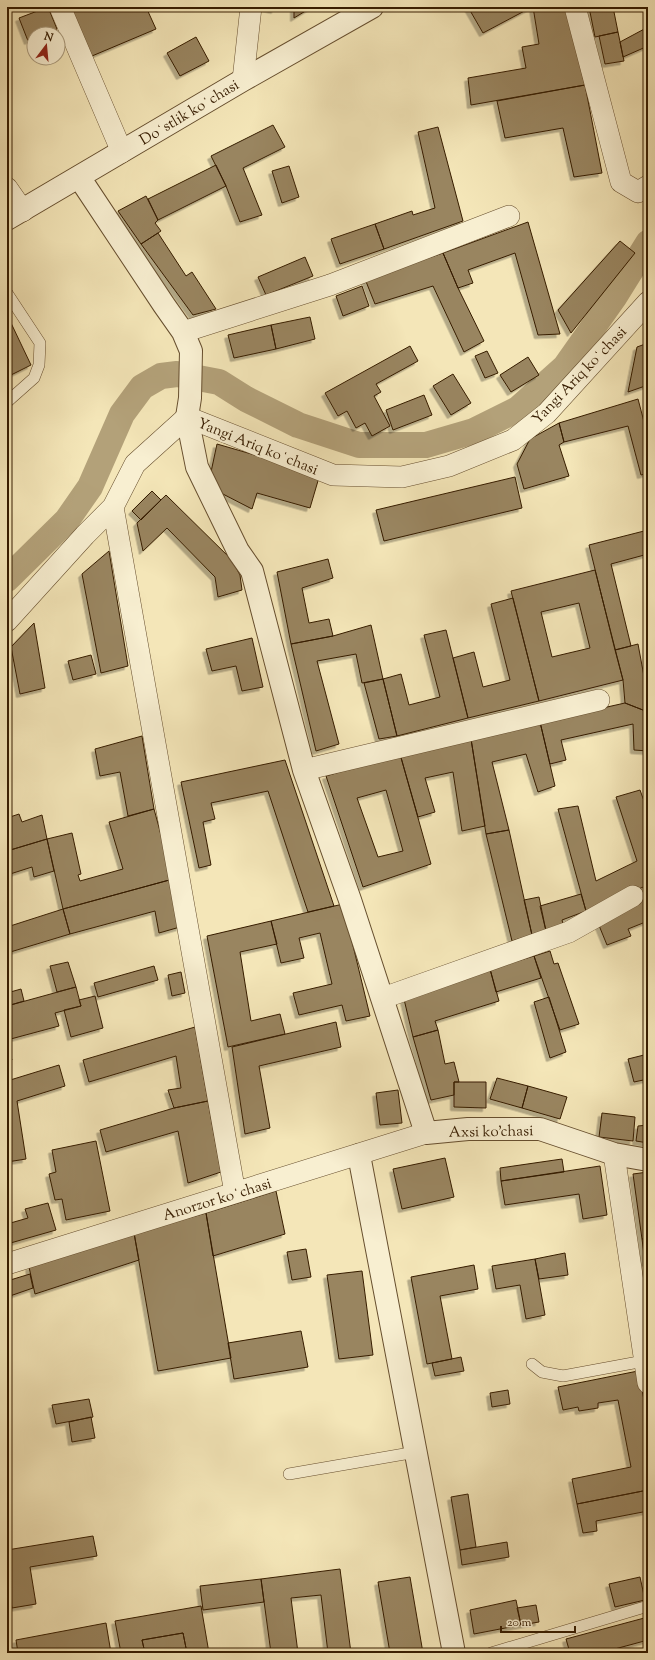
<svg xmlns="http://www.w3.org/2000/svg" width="655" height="1660" font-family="'Sorts Mill Goudy',serif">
	<defs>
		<filter id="shadow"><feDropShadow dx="-3.5" dy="3.5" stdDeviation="0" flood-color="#0004"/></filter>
	</defs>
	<rect width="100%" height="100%" fill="#f4e6b8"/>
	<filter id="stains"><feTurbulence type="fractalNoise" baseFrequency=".005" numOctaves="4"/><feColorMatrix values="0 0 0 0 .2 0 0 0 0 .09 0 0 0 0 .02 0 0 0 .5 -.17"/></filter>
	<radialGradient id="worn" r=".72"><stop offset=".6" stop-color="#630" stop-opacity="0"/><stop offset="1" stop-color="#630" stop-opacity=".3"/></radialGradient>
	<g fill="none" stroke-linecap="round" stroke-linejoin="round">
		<path stroke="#b3a179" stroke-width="26" d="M7,579L67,520L90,487L122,414L142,387L161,376L177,374L219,382L246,399L298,425L359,445H426L474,431L518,409L565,367L615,296L648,243"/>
	</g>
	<path fill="#998560" stroke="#361c00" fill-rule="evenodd" filter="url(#shadow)" d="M48,7L57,29L45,34H34V38L28,41L19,18Z
		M70,7H146L156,29L92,56Z
		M262,7H275V10Z
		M294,7H312L294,18Z
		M468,7H532L483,33Z
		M533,7H565L585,85L471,105L468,78L526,68L522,47L539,44Z
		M589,7H613L618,32L595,37Z
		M648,27V46L623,57L620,42Z
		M618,32L624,61L605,64L599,36Z
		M196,37L209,61L180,76L167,53Z
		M585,85L602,173L574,177L563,128L505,138L497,101Z
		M273,125L285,147L243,168L262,215L240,222L226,186L211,156Z
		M438,127L463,221L384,249L375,224L412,211L413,215L435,208L418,132Z
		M216,165L226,186L158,220L148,199Z
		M289,166L299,197L282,203L272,171Z
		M146,196L158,220L155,223L161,231L141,244L118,211Z
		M528,222L560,334L538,335L515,253L468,270L473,283L458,288L443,253Z
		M375,224L384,249L340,264L331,239Z
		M158,233L186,276L192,272L216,309L193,315L141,244Z
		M620,241L635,253L571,333L558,310Z
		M443,253L458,288L484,341L464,352L433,286L375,304L365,279Z
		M305,257L313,276L266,295L258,277Z
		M362,286L369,306L343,316L336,296Z
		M310,317L315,339L276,349L271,325Z
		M11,323L31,365L7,377V324Z
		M271,325L276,349L234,358L228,335Z
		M648,343V385L628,392L637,347Z
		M410,346L418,361L376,384L381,392L374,396L390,426L372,436L365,423L356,428L347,411L338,416L325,393Z
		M487,351L498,373L485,378L475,356Z
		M528,357L539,375L511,392L500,375Z
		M453,374L471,403L451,415L433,386Z
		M424,395L432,415L393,430L386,410Z
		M638,399L648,437V473L641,475L628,426L564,442L559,423Z
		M559,423L564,442L559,445L569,476L524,489L517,464L530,439Z
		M217,444L320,474L310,508L257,493L252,509L219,492L211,472Z
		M515,477L522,508L384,541L376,510Z
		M152,491L161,500L141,520L132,511Z
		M166,495L232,560L240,575L242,590L218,597L215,577L167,528L143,551L137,523Z
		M648,530V554L611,564L631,646L615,650L589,545Z
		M109,551L128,666L101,673L82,574Z
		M328,559L333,578L302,588L309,623L329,619L333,636L291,644L277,572Z
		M595,570L623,680L539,701L511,591ZM579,603L590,648L552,657L541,612Z
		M513,598L539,701L468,718L453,658L474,652L483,687L510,680L491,604Z
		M34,623L45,688L20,694L11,647Z
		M371,625L383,679L362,683L356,654L317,661L339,744L316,751L291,644L333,636Z
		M446,630L468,718L397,736L383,679L401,674L409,705L440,697L424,635Z
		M252,638L263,687L242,691L236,666L212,671L206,649Z
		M638,644L648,698V712L625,703L623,680L615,650Z
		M91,655L96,674L73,680L68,661Z
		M383,679L397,736L379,739L364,683Z
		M625,703L648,712V751L634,750L633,724L561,740L566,760L550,764L540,722Z
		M540,722L555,786L538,792L526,754L492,762L509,830L486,834L471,739Z
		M142,736L154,809L128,816L120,772L100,776L95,749Z
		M471,739L485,826L462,831L453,772L425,778L435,812L418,817L400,754Z
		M400,754L431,864L363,887L326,776ZM386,790L403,851L378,857L357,798Z
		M285,760L334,906L308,912L268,791L211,803L215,819L203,822L211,865L199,868L181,782Z
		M640,790L648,812V885L586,911L558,809L578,806L596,881L637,861L616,797Z
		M154,809L173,879L63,909L47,839L72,833L81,874L78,875L80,881L123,869L109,822Z
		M19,814L22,822L42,815L47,839L7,851V818Z
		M509,830L532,935L512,941L486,834Z
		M47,839L54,871L34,877L32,867L7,875V851Z
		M173,879L180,927L159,933L155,911L70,934L63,909Z
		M581,894L586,911L562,920L564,928L546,931L540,906Z
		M648,895V921L628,929L631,936L607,945L598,923L620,906Z
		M539,897L546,931L532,935L524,900Z
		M343,904L370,1016L346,1021L342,1005L299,1015L293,993L332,984L320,933L299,938L304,958L281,963L271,921Z
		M63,909L70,934L7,953V927Z
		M271,921L277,944L240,952L251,1021L280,1014L285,1034L228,1047L207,936Z
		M550,951L554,964L558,963L579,1024L560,1030L534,956Z
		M534,956L541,978L496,992L490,969Z
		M68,962L76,987L57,992L50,966Z
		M154,966L158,980L98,997L94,983Z
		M490,969L499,1001L435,1021L438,1030L413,1037L403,995Z
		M181,972L185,993L172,996L168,975Z
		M76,987L81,1006L55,1013L59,1026L7,1040V1006Z
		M21,989L24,1001L7,1006V993Z
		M95,996L103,1028L71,1037L64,1010L81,1006L79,1000Z
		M549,997L566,1052L550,1058L534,1002Z
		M336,1022L341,1047L259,1066L270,1128L245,1134L232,1047Z
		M195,1027L208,1101L174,1108L168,1090L181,1088L176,1056L89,1082L83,1060Z
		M438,1030L445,1064L454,1062L459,1082H454V1095L431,1100L413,1037Z
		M7,1044L12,1060L7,1061Z
		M648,1054V1079L634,1082L628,1059Z
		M59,1065L65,1086L17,1101L26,1159L7,1162V1081Z
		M497,1078L528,1086L522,1108L490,1099Z
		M454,1082H486V1108L454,1107Z
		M528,1086L567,1097L560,1119L522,1108Z
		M398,1090L402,1123L380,1125L376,1093Z
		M208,1101L221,1172L188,1183L178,1131L106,1152L100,1130L174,1108Z
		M602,1113L635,1117L633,1141L599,1137Z
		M648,1125V1143L636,1141L638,1126Z
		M96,1141L110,1211L66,1220L62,1199L55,1200L49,1174L56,1172L52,1150Z
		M445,1158L454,1197L402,1209L393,1169Z
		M562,1159L564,1172L501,1181L500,1168Z
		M600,1166L607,1215L583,1219L579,1194L505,1205L501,1181Z
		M648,1172V1239H642L633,1174Z
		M276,1191L285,1234L213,1256L206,1213Z
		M48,1203L56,1230L7,1244V1224L28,1218L25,1209Z
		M206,1213L231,1358L158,1371L134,1233Z
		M134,1233L139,1260L35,1294L29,1267Z
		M642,1239H648V1262L645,1263Z
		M306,1249L311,1277L292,1280L287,1252Z
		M565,1253L568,1275L539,1279L535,1259Z
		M535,1259L545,1315L526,1319L520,1285L496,1289L492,1266Z
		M474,1265L478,1289L440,1296L452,1359L427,1364L411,1277Z
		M362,1271L373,1355L339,1359L327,1275Z
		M30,1274L33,1288L7,1297V1281Z
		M301,1331L308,1367L234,1379L228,1343Z
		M461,1357L464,1371L435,1376L432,1363Z
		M638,1371L648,1419V1490L577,1504L572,1479L631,1467L618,1400L598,1403V1408L579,1411L578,1407L563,1410L558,1387Z
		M508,1390L510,1404L492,1407L490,1393Z
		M89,1399L93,1417L56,1424L52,1405Z
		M91,1417L95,1438L72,1442L69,1422Z
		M648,1490V1511L596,1521L597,1531L583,1533L577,1504Z
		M468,1494L476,1547L460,1550L451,1497Z
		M93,1536L97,1556L30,1567L36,1604L12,1608L7,1576V1550Z
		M507,1542L509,1557L462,1565L460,1550Z
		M340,1569L351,1653H328L321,1595L291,1598L298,1653H271L261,1579Z
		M410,1577L423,1653H390L378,1582Z
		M640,1577L645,1600L615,1607L609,1584Z
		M261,1579L264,1602L203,1610L200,1586Z
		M516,1600L521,1625L474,1634L470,1610Z
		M536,1605L539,1622L521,1625L517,1608Z
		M201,1606L209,1653H187L183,1633L142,1640L145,1653H121L115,1621Z
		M648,1617V1640L600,1653H570L566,1639Z
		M106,1623L111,1653H18L16,1640Z
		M183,1633L187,1653H145L142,1640Z"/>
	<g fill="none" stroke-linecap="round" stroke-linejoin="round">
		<defs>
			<path id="service" d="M7,293L40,343L39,365L34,378L7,402
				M532,1364L542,1372L563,1376L644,1361
				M289,1474L416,1452
				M491,1653L648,1606"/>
			<path id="minor" d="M60,7L122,152
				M575,7L621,182L638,192L648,186
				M243,80L251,7
				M7,188L23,211
				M183,332L330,285L509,216
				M113,507L235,1193
				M7,621L85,535L113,507L135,464L187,417L333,475L402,477L449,466L513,440L547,413L648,302
				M304,770L599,700
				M383,998L569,932L633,896
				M614,1154L648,1383
				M7,1264L426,1133"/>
			<path id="tertiary" d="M79,177L164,305L183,332L191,351L190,398L187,417L197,467L238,551L252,571L304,770L350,900L426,1133L468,1129H540L614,1154L648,1160
				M7,219L243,80L372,7
				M359,1155L454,1653"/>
		</defs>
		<use href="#service" stroke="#664e2e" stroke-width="12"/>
		<use href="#minor" stroke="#664e2e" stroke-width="22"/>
		<use href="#tertiary" stroke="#664e2e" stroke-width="24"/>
		<use href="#service" stroke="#f8efd1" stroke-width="11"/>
		<use href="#minor" stroke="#f8efd1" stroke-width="21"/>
		<use href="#tertiary" stroke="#f8efd1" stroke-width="22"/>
	</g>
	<g text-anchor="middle" stroke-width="4" stroke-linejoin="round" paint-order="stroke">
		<g font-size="15" fill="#361c00" stroke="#f8efd1">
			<text transform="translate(189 112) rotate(-31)" y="5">Doʻstlik koʻchasi</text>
			<text transform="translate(579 375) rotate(-46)" y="5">Yangi Ariq koʻchasi</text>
			<text transform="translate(258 446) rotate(22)" y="5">Yangi Ariq koʻchasi</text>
			<text transform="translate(491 1131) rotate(-1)" y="5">Axsi ko'chasi</text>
			<text transform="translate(217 1199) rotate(-17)" y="5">Anorzor koʻchasi</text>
		</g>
	</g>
	<rect width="655" height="1660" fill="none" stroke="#f4e6b8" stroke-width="24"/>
	<rect x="8" y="8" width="639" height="1644" fill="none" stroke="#361c00" stroke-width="2"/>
	<rect x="12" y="12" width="631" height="1636" fill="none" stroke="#361c00"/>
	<g transform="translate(46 46) rotate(16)"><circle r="19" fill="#f8efd1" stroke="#aa9b7d"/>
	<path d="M0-3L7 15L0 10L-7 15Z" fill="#8f2418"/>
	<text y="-6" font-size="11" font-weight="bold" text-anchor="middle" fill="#361c00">N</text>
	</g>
	<path d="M501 1626v6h74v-6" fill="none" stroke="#361c00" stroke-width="2"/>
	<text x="507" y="1626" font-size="12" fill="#361c00" stroke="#f8efd1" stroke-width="3" paint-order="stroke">20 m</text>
	<rect width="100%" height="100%" filter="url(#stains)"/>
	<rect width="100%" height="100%" fill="url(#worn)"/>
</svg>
